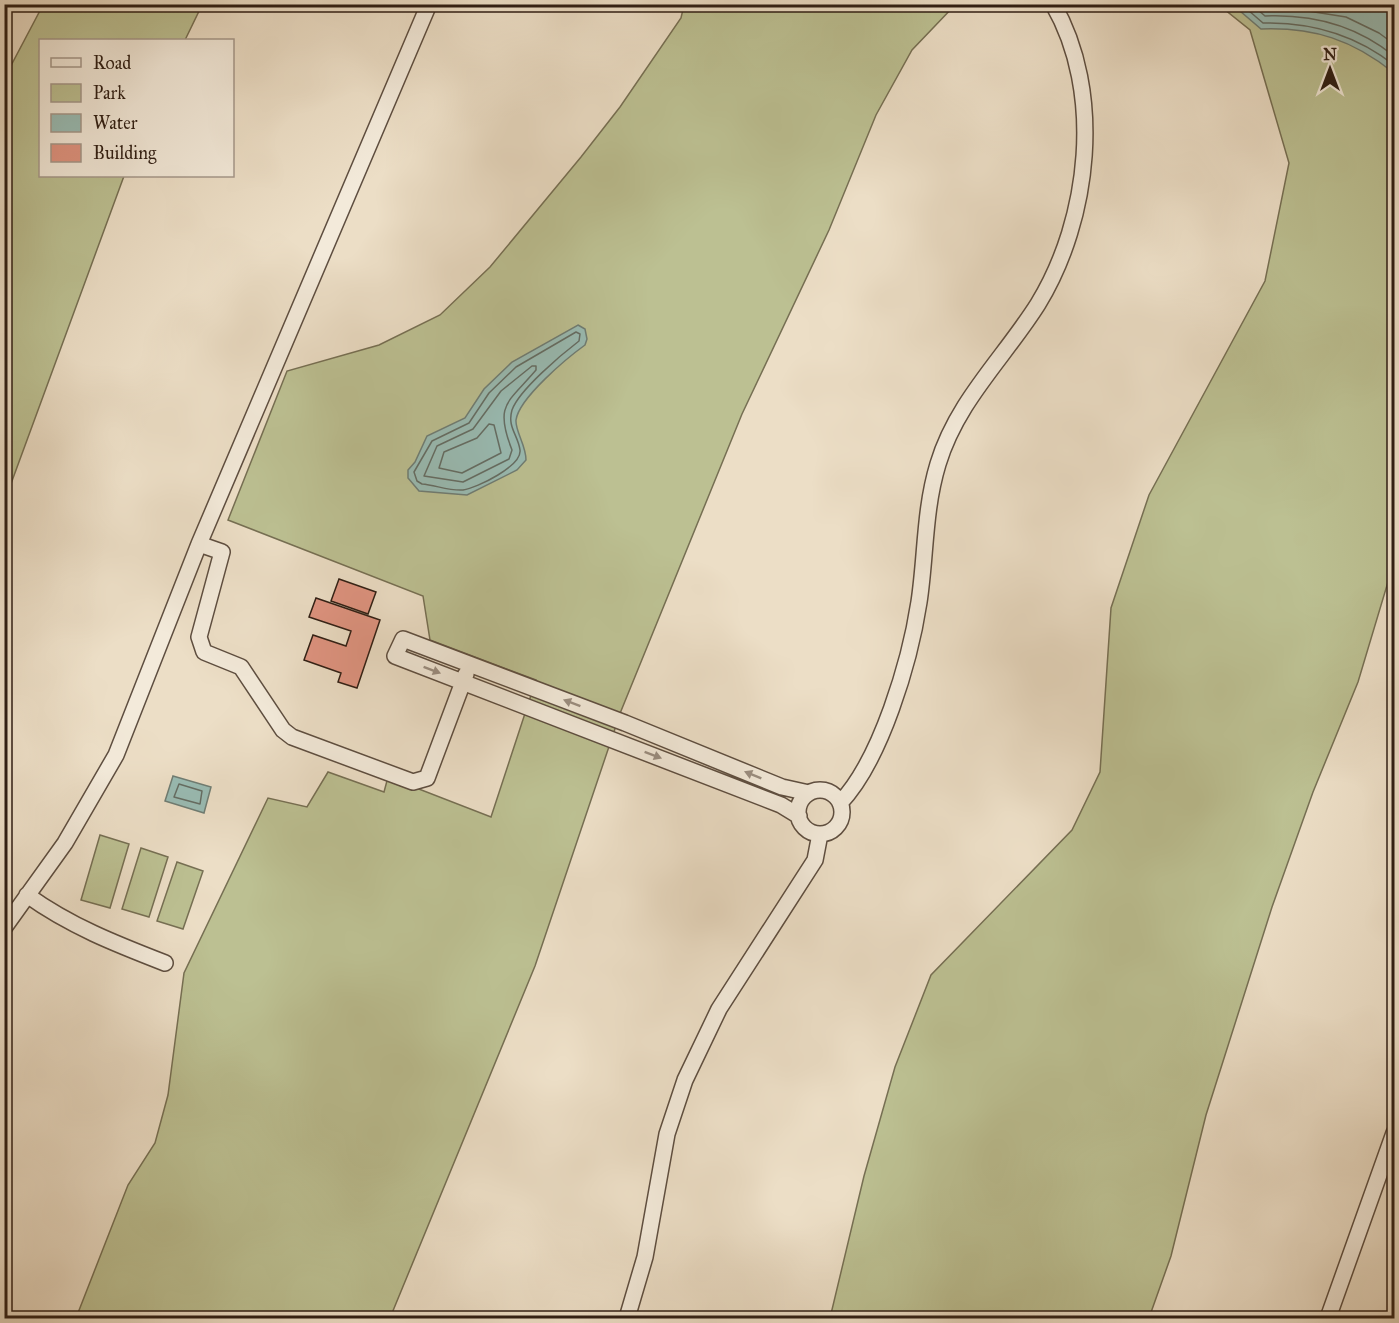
<svg xmlns="http://www.w3.org/2000/svg" width="1399" height="1323" font-family="'IM FELL Great Primer',serif">
	<rect width="100%" height="100%" fill="#ecdec6"/>
	<filter id="stains"><feTurbulence type="fractalNoise" baseFrequency=".00333" numOctaves="4"/><feColorMatrix values="0 0 0 0 .2 0 0 0 0 .09 0 0 0 0 .02 0 0 0 .5 -.17"/></filter>
	<radialGradient id="worn" r=".72"><stop offset=".6" stop-color="#630" stop-opacity="0"/><stop offset="1" stop-color="#630" stop-opacity=".3"/></radialGradient>
	<path fill="#bcc092" stroke="#766f53" stroke-width="1.5" d="M43,5H202L185,40H40V176H124L5,500V77Z
		M684,5H955L912,50L876,115L829,230L742,414L621,711L535,966L390,1318H76L128,1185L155,1143L168,1095L184,973L268,798L307,807L328,772L384,792L388,777L491,817L536,680L430,640L423,596L228,520L287,371L379,345L440,315L490,267L581,157L620,107L681,18Z
		M1219,5H1394V562L1358,682L1313,792L1272,907L1206,1115L1171,1256L1149,1318H830L864,1176L895,1067L931,975L1072,830L1100,772L1111,608L1149,495L1265,281L1289,163L1250,30Z
		M100,835L129,844L110,908L81,900Z
		M141,848L168,857L149,917L122,909Z
		M177,862L203,871L183,929L157,921Z"/>
	<path fill="#99bcb4" stroke="#6f7d74" stroke-width="1.5" d="M1233,5H1394V73C1353,40 1314,27 1261,29Z
		M578,325L585,329L587,339L585,345C567,358 519,398 516,420C515,431 526,445 526,460L517,470L467,495L419,491L408,478V470L415,462L427,436L465,418L484,389L512,362Z
		M173,776L211,787L204,813L165,801Z"/>
	<g fill="none" stroke-linecap="round" stroke-linejoin="round">
		<path stroke="#646d64" stroke-width="1.5" d="M1241,4L1263,23C1312,22 1356,35 1394,65
			M1251,4L1265,16C1312,14 1357,26 1394,56
			M1264,4L1346,17L1379,33L1394,44
			M576,332L580,334L579,341C562,354 519,390 512,410C507,427 518,435 520,450C522,466 477,488 463,490C449,491 435,485 422,484L417,481L414,472L432,441L469,423L489,393L516,367Z
			M532,366H536V370C508,403 494,404 512,450L509,459L463,482L424,476L437,446L473,429L501,391Z
			M489,424L494,425L501,453L462,473L439,468L444,452L477,438Z
			M179,784L202,791L200,804L174,797Z"/>
	</g>
	<path fill="#e09481" stroke="#2f1e14" stroke-width="1.5" d="M339,579L376,592L368,614L331,601Z
		M316,598L380,620L357,688L338,682L341,673L304,660L313,635L346,646L351,631L309,617Z"/>
	<g fill="none" stroke-linecap="round" stroke-linejoin="round">
		<defs>
			<path id="minor" d="M199,544L222,552L199,637L204,652L241,667L283,730L292,737L413,782L427,778L466,674
				M798 812a22 22 0 1 1 44 0a22 22 0 1 1-44 0Z
				M840,803C881,760 910,661 919,602C926,556 924,510 938,464C957,401 1004,358 1038,304C1090,219 1104,92 1053,4
				M799,816L781,805L395,656L403,639L625,723L782,787L809,793
				M27,895C70,926 116,944 165,963
				M4,928L65,843L116,755L199,544L429,4
				M627,1318L645,1257L667,1134L685,1080L719,1009L815,860L820,834
				M1328,1318L1394,1133"/>
		</defs>
		<use href="#minor" stroke="#5e4e40" stroke-width="18"/>
		<use href="#minor" stroke="#f3eada" stroke-width="15"/>
	</g>
	<defs><path id="oneway-solid" d="M-6-.8H1V-3.2L6.5 0L1 3.2V.8H-6Z" transform="scale(1.5)"/></defs>
	<g fill="#9b8e81">
		<use href="#oneway-solid" transform="translate(432 670) rotate(21)"/>
		<use href="#oneway-solid" transform="translate(572 703) rotate(-159)"/>
		<use href="#oneway-solid" transform="translate(653 755) rotate(21)"/>
		<use href="#oneway-solid" transform="translate(753 775) rotate(-158)"/>
	</g>
	<rect width="1399" height="1323" fill="none" stroke="#ecdec6" stroke-width="24"/>
	<rect x="6" y="6" width="1387" height="1311" fill="none" stroke="#2f1e14" stroke-width="3"/>
	<rect x="12" y="12" width="1375" height="1299" fill="none" stroke="#2f1e14" stroke-width="1.5"/>
	<rect x="39" y="39" width="195" height="138" fill="#f3eada" stroke="#a5988b" stroke-width="1.5"/>
	<rect x="51" y="58" width="30" height="9" fill="#f3eada" stroke="#a5988b" stroke-width="1.5"/>
	<text x="93" y="69" font-size="18" fill="#2f1e14">Road</text>
	<rect x="51" y="84" width="30" height="18" fill="#bcc092" stroke="#a5988b" stroke-width="1.5"/>
	<text x="93" y="99" font-size="18" fill="#2f1e14">Park</text>
	<rect x="51" y="114" width="30" height="18" fill="#99bcb4" stroke="#a5988b" stroke-width="1.5"/>
	<text x="93" y="129" font-size="18" fill="#2f1e14">Water</text>
	<rect x="51" y="144" width="30" height="18" fill="#e09481" stroke="#a5988b" stroke-width="1.5"/>
	<text x="93" y="159" font-size="18" fill="#2f1e14">Building</text>
	<g transform="translate(1330 69)" stroke="#f3eada" stroke-width="4.5" paint-order="stroke">
	<path d="M0-4.5L10 22L0 15L-10 22Z" fill="#2f1e14"/>
	<text y="-9" font-size="16" font-weight="bold" text-anchor="middle" fill="#2f1e14">N</text>
	</g>
	<rect width="100%" height="100%" filter="url(#stains)"/>
	<rect width="100%" height="100%" fill="url(#worn)"/>
</svg>
